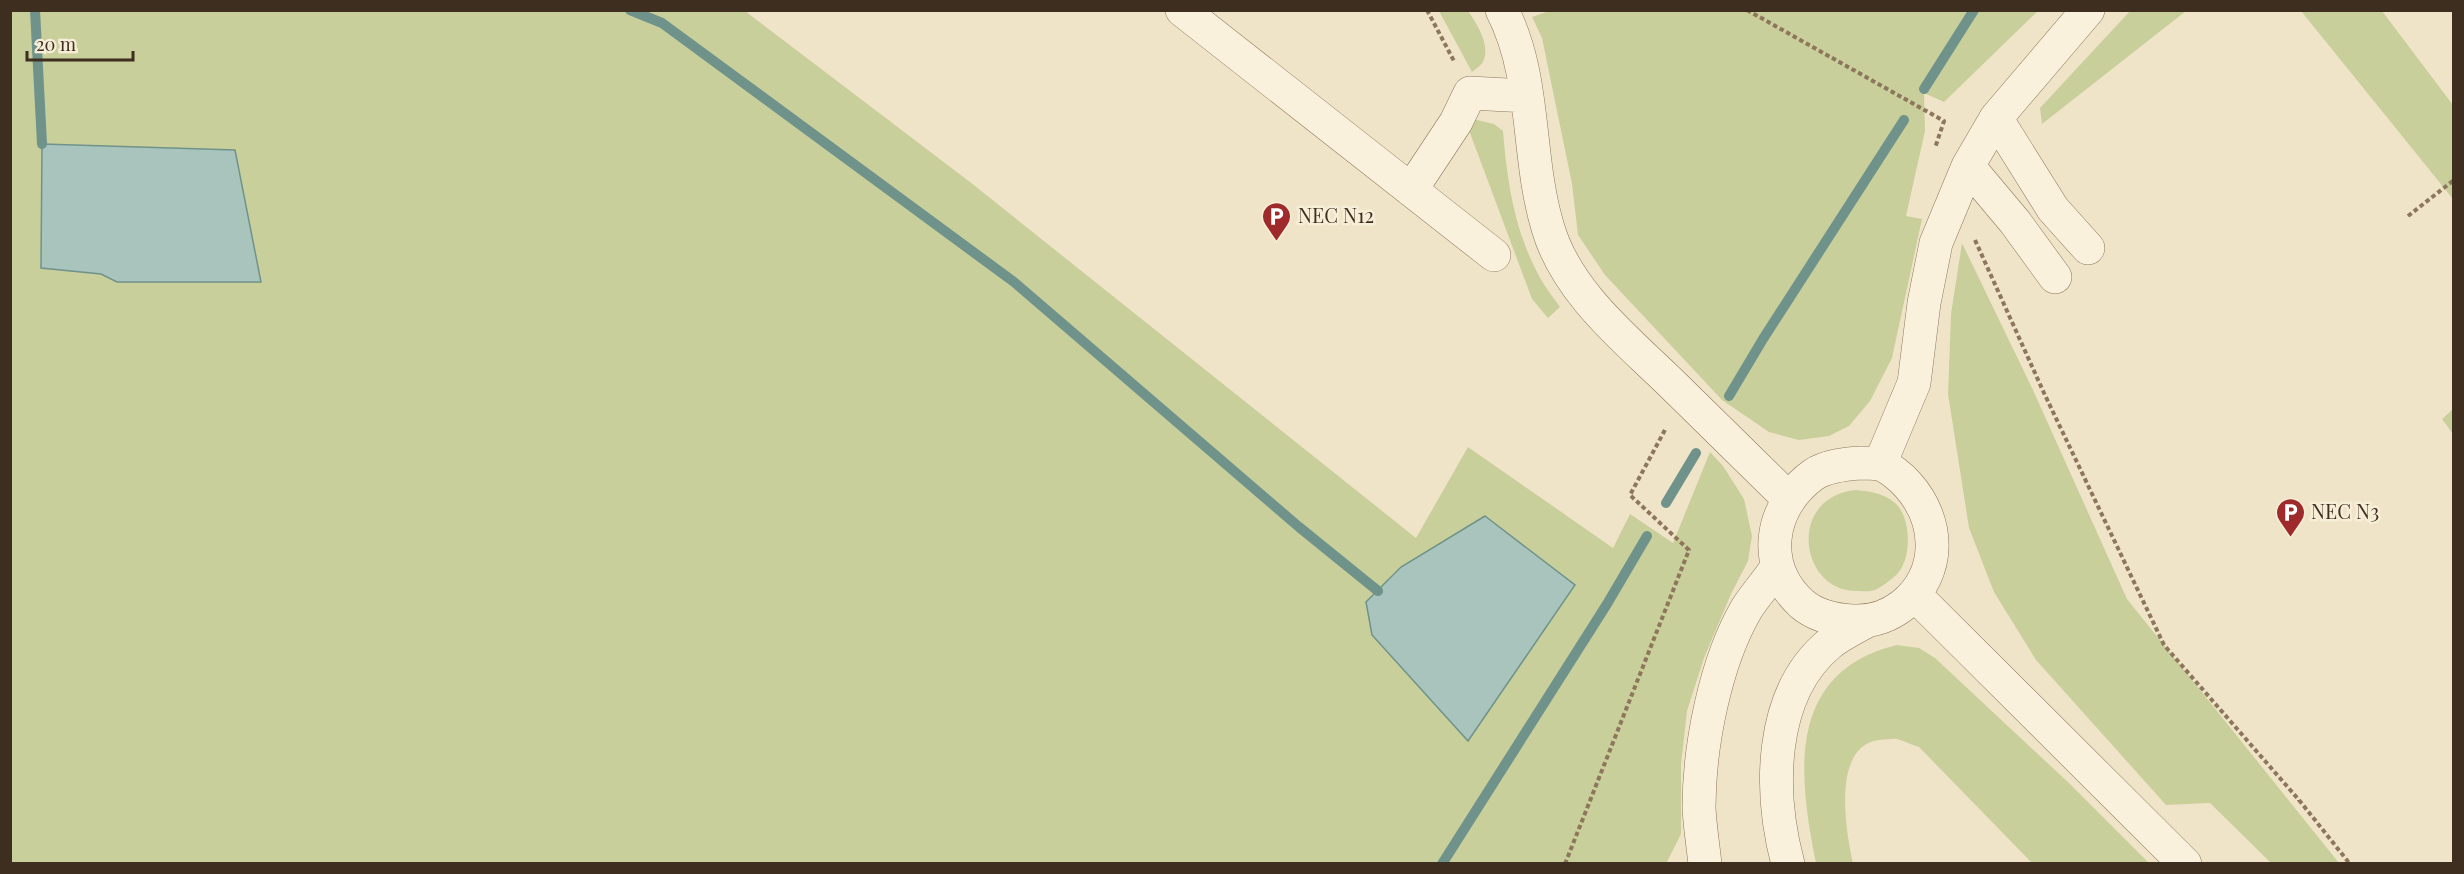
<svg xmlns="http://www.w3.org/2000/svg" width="2464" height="874" font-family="'Playfair Display',serif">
	<rect width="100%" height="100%" fill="#f0e4c8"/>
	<path fill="#c9cf9b" d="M10,11H745L970,182L1416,538L1468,447L1613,548L1630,514L1673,543L1710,452L1723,466L1744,499L1752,536L1748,561L1731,594L1704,658L1687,711L1681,765V834L1666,864L11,863Z
		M1439,11H1468C1477,24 1491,45 1483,62C1481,65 1475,70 1472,72Z
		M1549,11H2038L1944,102L1924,93L1925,131L1906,216L1922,219L1892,358L1870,401L1849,426L1829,436L1799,440L1769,432L1722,400L1605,275L1578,235L1572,184L1542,38L1532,17Z
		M2130,11H2186L2042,124L2040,108Z
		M2301,11H2382L2453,105V199Z
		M1473,119L1494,124L1503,131C1507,180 1514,228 1537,272C1543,284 1552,296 1560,307L1548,318L1532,299L1467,125Z
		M1962,243L2033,390L2127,599L2339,863H2271L2210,803L2166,805L2036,660L1994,592L1969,528L1948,394L1951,314Z
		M2453,409V434L2442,419Z
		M1855,490C1868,491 1883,493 1894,502C1912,516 1913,563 1894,577C1889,581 1882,587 1875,590C1870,592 1863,591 1857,591C1800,592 1786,498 1855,490Z
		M1897,645L1919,648L1935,658L2070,784L2149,863H2032L1919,747C1912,745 1904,741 1897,739C1891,738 1885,740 1879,740C1831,746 1846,832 1853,863H1816C1798,775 1786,672 1897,645Z"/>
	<path fill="#a9c4bc" stroke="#6f938a" stroke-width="1.5" d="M42,144L235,150L261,282H117L101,274L41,268Z
		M1485,516L1575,585L1468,741L1372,635L1366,602L1401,567Z"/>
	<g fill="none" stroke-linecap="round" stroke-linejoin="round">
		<path stroke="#6f938a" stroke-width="10" d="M35,10L42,144
			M630,10L662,23L1014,282L1299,527L1378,591
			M1924,89L1974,10
			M1729,396L1763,339L1904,120
			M1666,503L1696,453
			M1442,864L1607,604L1647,536"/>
		<defs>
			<path id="minor" d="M1182,10L1494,255
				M1502,10C1537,78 1526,156 1548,228C1567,293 1627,340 1674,386C1712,423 1750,461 1788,498
				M1996,118L2053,209L2088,248
				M1968,166L2015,222L2055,277
				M1411,190L1456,122L1470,93L1527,96
				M1861,463C1866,463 1873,463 1879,464C1889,467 1901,477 1908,485C1940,521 1942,573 1903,605C1889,616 1871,622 1853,621C1835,620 1816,616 1802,604C1760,566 1769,507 1813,475C1826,466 1845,464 1861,463Z
				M1880,464L1914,383L1924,303L1936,243L1968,166L1996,118L2088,10
				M1915,595L2185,864
				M1705,864C1703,845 1700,827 1699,808C1699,747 1715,662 1747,608C1756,594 1768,581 1777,567
				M1788,864C1769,793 1768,695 1829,644C1840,635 1853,629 1865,622"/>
		</defs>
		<use href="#minor" stroke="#8d765c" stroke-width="34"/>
		<path stroke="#8d765c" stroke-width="4" stroke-dasharray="4.5 3" stroke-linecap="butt" d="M1427,10L1455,63
			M1747,10L1944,121L1935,148
			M2408,216L2454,180
			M1975,240L2044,393L2164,645L2299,800L2350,864
			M1565,864L1689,550L1630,495L1666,428"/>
		<use href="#minor" stroke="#faf1dc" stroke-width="33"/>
	</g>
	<defs>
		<symbol id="parking-pin" viewBox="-11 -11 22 30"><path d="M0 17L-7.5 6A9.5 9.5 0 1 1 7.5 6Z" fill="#9e2a2b" stroke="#f7eed8"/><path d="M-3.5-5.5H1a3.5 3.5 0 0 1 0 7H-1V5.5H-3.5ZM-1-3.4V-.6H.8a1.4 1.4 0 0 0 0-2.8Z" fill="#fff"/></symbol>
	</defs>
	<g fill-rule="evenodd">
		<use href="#parking-pin" x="1260" y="200" width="33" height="45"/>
		<use href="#parking-pin" x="2274" y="496" width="33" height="45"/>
	</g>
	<g text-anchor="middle" stroke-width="5" stroke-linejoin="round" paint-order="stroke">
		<g font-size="20" fill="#3d2e20" stroke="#f7eed8" text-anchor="start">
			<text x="1298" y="223">NEC N12</text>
			<text x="2311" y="519">NEC N3</text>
		</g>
	</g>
	<rect width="2464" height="874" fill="none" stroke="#3d2e20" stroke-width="24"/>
	<path d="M27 51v9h106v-9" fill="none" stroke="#3d2e20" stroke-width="3"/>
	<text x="36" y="51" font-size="18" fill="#3d2e20" stroke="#f7eed8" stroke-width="4.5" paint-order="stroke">20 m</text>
</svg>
